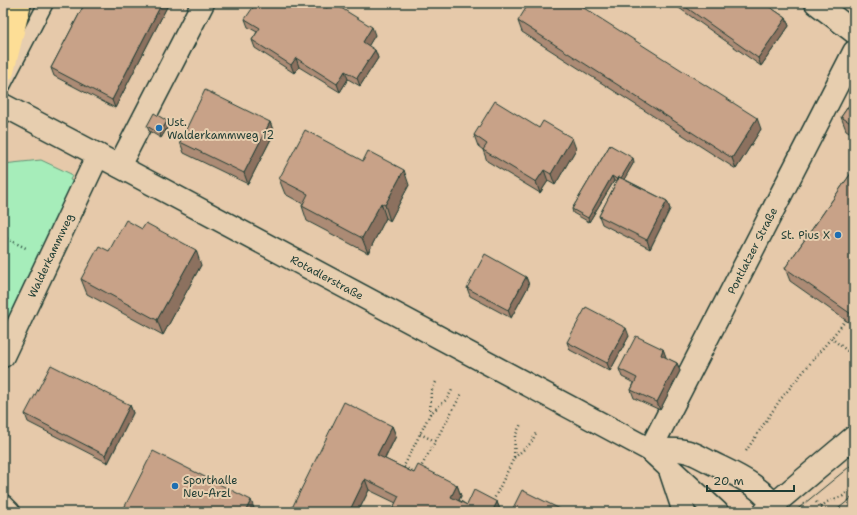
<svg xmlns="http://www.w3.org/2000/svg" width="857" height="515" font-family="'Shantell Sans',sans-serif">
	<rect width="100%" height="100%" fill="#e6c9aa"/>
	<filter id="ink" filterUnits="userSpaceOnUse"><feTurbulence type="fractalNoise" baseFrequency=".025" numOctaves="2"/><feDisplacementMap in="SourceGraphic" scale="8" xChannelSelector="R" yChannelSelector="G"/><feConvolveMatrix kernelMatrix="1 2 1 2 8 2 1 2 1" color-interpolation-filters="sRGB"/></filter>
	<g filter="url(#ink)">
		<path fill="#a6edba" stroke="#629577" d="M41,160L71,174L72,176L70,180L74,182L3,333V164Z"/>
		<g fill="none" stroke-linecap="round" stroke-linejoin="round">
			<defs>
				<path id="lane" d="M3,86L46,3"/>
				<g id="street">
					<path d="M816,3L854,32"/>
					<path id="s1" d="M3,105L98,155L650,450L717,512"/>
					<path d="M119,166L203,3"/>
					<path id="s2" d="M3,356L98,155"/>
					<path id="s3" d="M650,450L854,52"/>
					<path d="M650,450C661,450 673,449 684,451C694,452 703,459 712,463C736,475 764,486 777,512"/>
					<path d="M670,470L684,512"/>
					<path d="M3,506L9,512"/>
				</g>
				<path id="secondary" d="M765,512L854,437"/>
				<path id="primary" d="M3,71L20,3"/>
			</defs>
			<use href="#lane" stroke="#1f3d34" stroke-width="17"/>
			<use href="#street" stroke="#1f3d34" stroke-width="25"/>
			<use href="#secondary" stroke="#1f3d34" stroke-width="25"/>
			<use href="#primary" stroke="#1f3d34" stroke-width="25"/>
			<path stroke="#1f3d34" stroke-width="2.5" stroke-dasharray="1 3" stroke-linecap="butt" d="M3,237L26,248
				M831,338L854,356
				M430,414L431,392L437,380
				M420,434L435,441
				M746,451L780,400L846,320
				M514,457L515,436L521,424
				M404,467L416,473
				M403,468L430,414L447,399L453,388
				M420,469L462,393
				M493,501L514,458L531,443L536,433
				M816,502L825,512
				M821,507L827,502L843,496L854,486"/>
			<use href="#lane" stroke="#e7ceaf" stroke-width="14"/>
			<use href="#street" stroke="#e7ceaf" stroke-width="22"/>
			<use href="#secondary" stroke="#e7ceaf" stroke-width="22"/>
			<use href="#primary" stroke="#fdde96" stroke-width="22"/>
			<path stroke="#1f3d34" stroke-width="1" d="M794,512L854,463
				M834,512L854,496"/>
		</g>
		<path fill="#ac8b75" stroke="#1f3d34" d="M85,3H169L115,108L54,76L51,68Z
			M672,3H764L786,18L789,26L761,66Z
			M245,19L375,35L368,46L375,50L378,58L360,86L348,79L340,92L299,67L294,73L255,48L252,40L257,32L248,27Z
			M518,21L761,129L736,169L522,32Z
			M854,98V135L846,130L841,117Z
			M270,122L274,133L248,184L184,153L180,142Z
			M169,125L161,138L149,131L147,126Z
			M539,128L576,149L555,185L548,181L540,193L487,161L483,150L478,146L474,135Z
			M610,145L634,162L624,179L667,201L670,209L650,249L602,224L599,216L617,182L614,181L589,222L573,213L572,209Z
			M363,161L409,185L390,221L386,218L368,253L307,221L302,206L303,204L285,194L279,179Z
			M854,169V326L790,281L785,268Z
			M109,251L201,265L163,335L87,294L81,279Z
			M526,277L529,285L511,318L470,296L467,288Z
			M629,336L610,371L570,350L567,342Z
			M663,349L666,358L677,363L680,371L660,410L634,398L631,390L634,383L622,377L619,369Z
			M130,405L133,413L108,463L28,422L25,414Z
			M392,426L396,436L385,459L414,473L457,485L461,496L459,500L467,505L497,502L501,512H391L396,503L369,490L358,512H290Z"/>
		<path fill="#8c715f" stroke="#1f3d34" d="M162,3H169L115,108L112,100Z
			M786,18L789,26L761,66L758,58Z
			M372,27L375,35L366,50L363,42Z
			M375,50L378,58L360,86L357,78Z
			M296,58L299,67L294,73L291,65Z
			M345,71L348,79L340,92L337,84Z
			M757,118L761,129L736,169L732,158Z
			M167,121L169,125L161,138L160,134Z
			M270,122L274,133L248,184L244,173Z
			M572,138L576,149L555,185L551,174Z
			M633,158L634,162L621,185L619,181Z
			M404,170L409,185L390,221L385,205Z
			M544,170L548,181L540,193L536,182Z
			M612,176L614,181L589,222L588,218Z
			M667,201L670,209L650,249L647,240Z
			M381,203L386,218L368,253L362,238Z
			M196,250L201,265L163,335L157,320Z
			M526,277L529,285L511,318L508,310Z
			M626,328L629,336L610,371L607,363Z
			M663,349L666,357L663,363L661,355Z
			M677,363L680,371L660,410L657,402Z
			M130,405L133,413L108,463L105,455Z
			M392,426L396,436L381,466L377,455Z
			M365,479L369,490L358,512H349Z
			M457,485L461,496L455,508L451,497Z
			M251,500L255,511L254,512H245Z
			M497,502L501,512H492Z"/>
		<path fill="#c8a288" stroke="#1f3d34" d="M85,3H162L112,100L51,68Z
			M256,3H318L327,8L330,3H333L372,27L363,42L375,50L357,78L345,71L337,84L296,58L291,65L252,40L260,28L245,19Z
			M529,3H576L757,118L732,158L518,21Z
			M680,3H764L786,18L758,58Z
			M205,90L270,122L244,173L180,142Z
			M854,98V125L841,117Z
			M495,101L539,128L543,121L572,138L551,174L544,170L536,182L483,150L487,144L474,135Z
			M154,113L167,121L160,134L147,126Z
			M305,130L363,161L368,151L404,170L385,205L381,203L362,238L302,206L308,194L279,179Z
			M610,145L633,158L621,178L619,177L618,180L612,176L588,218L572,209Z
			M854,169V316L785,268Z
			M619,177L667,201L647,240L599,216Z
			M126,220L142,229L146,223L196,250L157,320L81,279L99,246L109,251Z
			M485,254L526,277L508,310L467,288Z
			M586,307L626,328L607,363L567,342Z
			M636,336L663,349L661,355L677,363L657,402L631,390L637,378L619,369Z
			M51,365L130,405L105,455L25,414Z
			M344,402L392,426L377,455L414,473L418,465L457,485L451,497L467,505L474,490L497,502L492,512H391L399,496L365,479L349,512H290Z
			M153,451L251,500L245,512H122Z
			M522,490L566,512H511Z"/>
	</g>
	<g fill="#1f6fb2" stroke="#e7ceaf" stroke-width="1.5">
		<circle cx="159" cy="128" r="4"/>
		<circle cx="838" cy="235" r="4"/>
		<circle cx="175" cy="486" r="4"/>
	</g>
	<g text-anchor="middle" stroke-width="4" stroke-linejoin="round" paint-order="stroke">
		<g font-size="11" fill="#1f3d34" stroke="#e7ceaf" text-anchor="start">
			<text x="167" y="126">Ust.<tspan x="167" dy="13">Walderkammweg 12</tspan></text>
			<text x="830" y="239" text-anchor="end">St. Pius X</text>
			<text x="183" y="484">Sporthalle<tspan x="183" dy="13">Neu-Arzl</tspan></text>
		</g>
		<g font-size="11" fill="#1f3d34" stroke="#e7ceaf">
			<text dy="4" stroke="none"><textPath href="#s3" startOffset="224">Pontlatzer Straße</textPath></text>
			<text dy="4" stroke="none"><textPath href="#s2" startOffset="111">Walderkammweg</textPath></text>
			<text dy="4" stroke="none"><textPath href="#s1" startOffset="367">Rotadlerstraße</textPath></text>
		</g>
	</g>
	<rect width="857" height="515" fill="none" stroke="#e7ceaf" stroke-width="16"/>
	<rect x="8" y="8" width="841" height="499" fill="none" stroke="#1f3d34" stroke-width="1.5" filter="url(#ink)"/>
	<path d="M707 485v6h87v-6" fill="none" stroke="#1f3d34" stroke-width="2"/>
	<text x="713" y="485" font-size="12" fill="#1f3d34" stroke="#e7ceaf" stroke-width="3" paint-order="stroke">20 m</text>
</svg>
